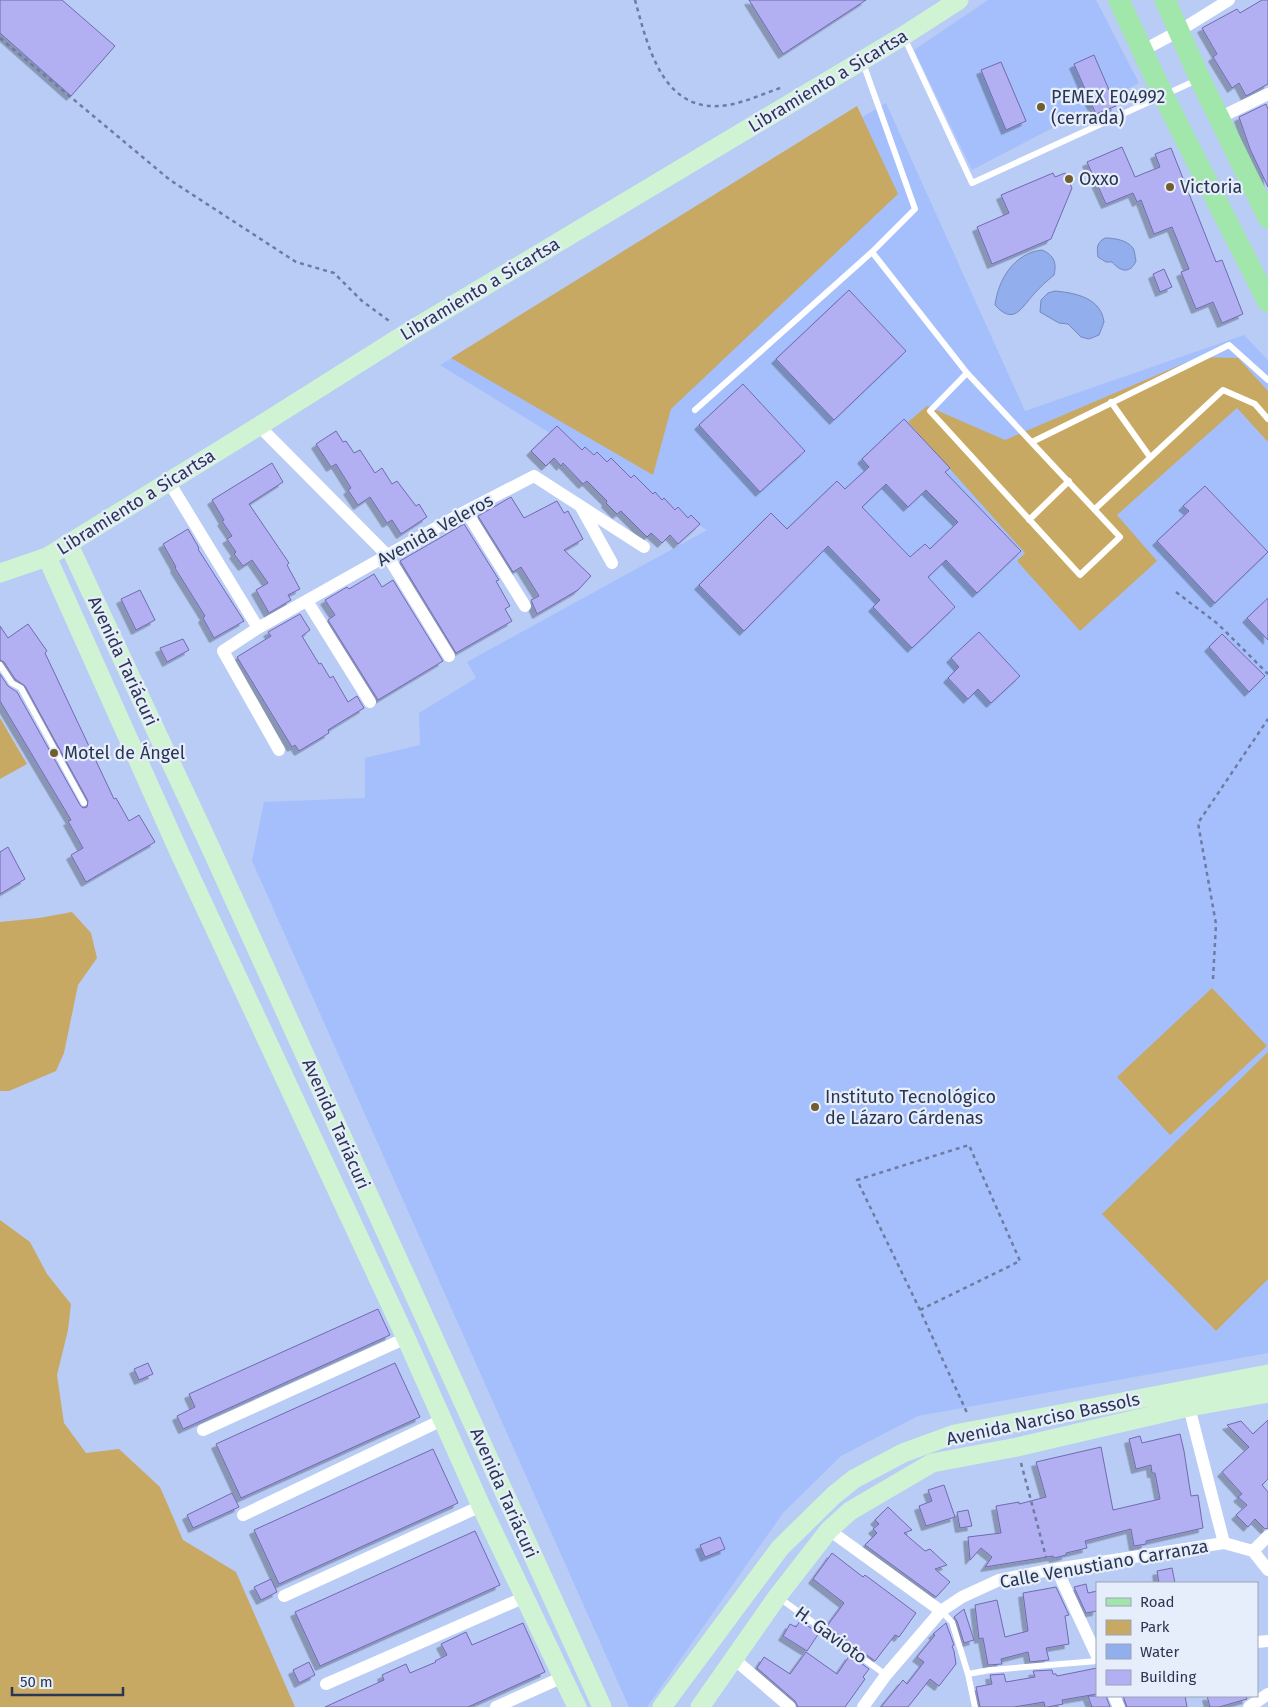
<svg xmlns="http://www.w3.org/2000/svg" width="1268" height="1707" font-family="'Fira Sans',sans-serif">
	<defs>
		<filter id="shadow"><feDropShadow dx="-4.5" dy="4.5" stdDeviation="0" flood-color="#0004"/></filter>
	</defs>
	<rect width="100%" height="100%" fill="#b9ccf6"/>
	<path fill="#a4bffc" d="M988,0H1096L1139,83L972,170L914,50Z
		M886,103L1025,411L1244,335L1268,360V1353L918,1416L841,1456L783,1513L647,1707H629L252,861L264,802L365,798V758L420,745L419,713L476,678L467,662L707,530L440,365Z"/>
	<path fill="#c8a963" d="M857,106L898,194L671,409L653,475L451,358Z
		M1199,357L1238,358L1268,391V442L1237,408L1117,515L1157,561L1080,631L1017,561L1025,553L908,422L927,406L1005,440Z
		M0,718L27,764L0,779Z
		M72,912L91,933L97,958L78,985L64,1053L56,1071L9,1091H0V922L39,918Z
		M1212,988L1267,1046L1170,1135L1117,1077Z
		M1268,1052V1279L1216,1331L1102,1214Z
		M0,1220L30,1242L47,1274L71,1304L68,1330L57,1375L64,1423L86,1453L119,1449L160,1487L183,1540L236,1572L295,1707H0Z"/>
	<path fill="#93aeed" stroke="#748abe" d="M1105,238C1114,238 1127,240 1133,248C1135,251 1135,257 1136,261C1130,274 1121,272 1112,262H1106L1098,257C1097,248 1096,243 1105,238Z
		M1042,250C1054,255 1057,263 1054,275C1047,281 1040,287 1034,294C1021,308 1014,326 995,305C998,280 1014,253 1042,250Z
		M1055,291C1076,293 1101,298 1104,322L1099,335L1089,339L1081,337L1068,324L1059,323L1040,312L1041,300L1048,293Z"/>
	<path fill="#b3aff3" stroke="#706aaf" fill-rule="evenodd" filter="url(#shadow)" d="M0,0H62L115,46L71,96L0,33Z
		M749,0H866L783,54Z
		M1262,0H1268V84L1246,96L1239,83L1232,88L1213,57L1217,54L1202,28L1237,9L1240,13Z
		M1094,55L1116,106L1096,114L1074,64Z
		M1001,62L1026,121L1006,130L981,70Z
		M1266,104L1268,109V187L1250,149L1239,117Z
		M1122,147L1135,177L1160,167L1155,154L1171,148L1216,262L1222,260L1243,314L1222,323L1213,302L1196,309L1181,272L1189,269L1172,227L1154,234L1141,200L1137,202L1133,193L1106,204L1087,162Z
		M1053,173L1055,177L1065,173L1072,188L1051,239L992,264L977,227L1009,213L1001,195Z
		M1164,269L1172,287L1160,292L1153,274Z
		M849,290L906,351L834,420L776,359Z
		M743,384L805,451L760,492L699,425Z
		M904,419L950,468L945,472L1021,551L977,593L946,560L928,577L955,607L912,648L873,607L880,600L828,546L744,631L699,585L771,513L787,529L837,481L845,489L869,467L862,459ZM886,484L908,507L926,490L958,522L930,549L925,544L910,557L862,507Z
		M557,426L582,450L585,447L594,455L597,452L607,462L611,458L631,478L634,475L653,494L655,492L662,500L664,498L675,510L678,507L688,518L691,515L700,524L678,544L670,535L662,543L651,533L647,537L621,511L617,514L606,503L607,501L587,481L583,484L563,463L561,466L554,458L546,466L531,451Z
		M336,431L343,442L346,441L354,453L360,450L375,473L382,468L392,484L397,481L416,506L419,504L427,517L401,534L392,520L387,523L370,497L358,505L348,490L351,488L336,464L331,467L316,444Z
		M272,463L283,482L249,504L289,563L287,565L300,589L288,595L291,600L269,613L256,590L268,583L252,560L243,566L234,554L236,552L227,539L232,536L222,521L224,520L212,500Z
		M1205,486L1268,552L1215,603L1157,541L1189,511L1183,506Z
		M511,497L524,518L557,501L564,513L568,511L583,539L564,550L591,576L578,590L537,614L531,600L539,596L521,567L513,572L478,516Z
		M464,524L499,580L496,581L510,606L505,609L512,621L456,653L400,561Z
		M188,529L199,548L198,549L244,621L214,638L203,618L205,616L175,568L176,567L163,544Z
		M374,574L382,587L393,580L443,661L378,700L328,620L335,615L325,600L347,587L349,589Z
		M140,590L155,620L136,630L121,599Z
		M1268,598V640L1247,618Z
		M300,614L310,630L302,636L319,664L321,663L330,678L333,676L348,702L357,696L364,708L328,730L329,733L299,751L295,745L292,747L237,657L271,636L268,632Z
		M28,624L47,651L45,653L114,799L116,798L129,821L139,815L155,842L86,882L71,855L83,848L68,821L71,820L0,701V674L8,686L17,692L80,805L83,808L87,807L88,801L25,686L15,679L4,662L0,660V626L8,638Z
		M979,632L1020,676L991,703L978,689L968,699L948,678L959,667L951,658Z
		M1222,634L1265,676L1249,692L1209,647Z
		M183,639L189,650L167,662L160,648Z
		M8,847L25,879L0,894V852Z
		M378,1309L390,1335L183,1429L177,1416L195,1407L189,1394Z
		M148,1363L153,1374L139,1380L134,1369Z
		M395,1363L420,1417L241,1498L216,1444Z
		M1268,1420V1479L1262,1485L1268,1492V1528L1265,1529L1255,1519L1248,1527L1236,1515L1247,1505L1238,1497L1242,1494L1222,1472L1249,1447L1227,1425L1241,1421L1253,1434Z
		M1180,1434L1184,1451L1191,1496L1198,1495L1203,1528L1159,1538L1146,1541V1544L1134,1546L1131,1529L1085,1541L1087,1548L1066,1553V1555L1054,1558L1053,1556L985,1567L992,1557L981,1548L970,1560L968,1537L1001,1533L996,1506L1019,1502V1504L1046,1497L1036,1462L1101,1447L1113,1510L1160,1499L1155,1473H1152L1151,1465L1136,1469L1129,1439L1140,1436L1142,1443Z
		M433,1449L458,1503L279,1584L254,1530Z
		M944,1485L955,1517L926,1526L919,1506L932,1501L928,1490Z
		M232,1493L239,1507L193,1528L187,1515Z
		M888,1507L912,1530L904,1533L925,1551L930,1549L947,1565L935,1569L950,1582L936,1597L865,1545L877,1533L873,1529L879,1524L875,1520Z
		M968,1510L972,1526L960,1528L957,1512Z
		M475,1531L500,1585L320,1666L295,1612Z
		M720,1537L725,1549L705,1557L700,1545Z
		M832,1553L863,1577L865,1575L916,1613L899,1637L895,1635L875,1661L827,1626L844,1603L813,1579Z
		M1172,1568L1175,1583H1159L1157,1571Z
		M271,1579L277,1592L261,1600L254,1587Z
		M1086,1584L1088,1593L1097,1591V1611L1086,1613L1074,1587Z
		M1056,1587L1069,1615L1065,1616L1069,1644L1046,1648L1049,1660L1030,1662L1028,1652L1001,1659L1002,1664L988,1665L983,1638L979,1639L975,1605L997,1600L1005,1637L1028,1631L1023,1593Z
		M964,1609L974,1640L964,1643L957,1621L954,1617Z
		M800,1621L819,1633L807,1651L783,1636L790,1624L796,1627Z
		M523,1623L545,1672L468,1707H325L384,1680L382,1675L406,1664L410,1673L436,1662L435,1661L447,1655L441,1644L466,1632L472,1645Z
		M946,1623L954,1645L952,1646L954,1651L956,1664L939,1686L930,1679L908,1707H881L903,1680L907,1684L924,1662L917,1657L935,1635L933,1634Z
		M806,1652L837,1674L850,1655L869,1669L863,1677L865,1679L845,1707H798L795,1701L757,1668L764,1657L790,1674Z
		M309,1662L315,1675L299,1683L293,1670Z
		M1097,1668V1694L1062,1700L1063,1704L1048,1707H1045L1044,1702L1014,1707H980L976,1687L992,1684L990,1675L1004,1674L1006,1682L1035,1677L1033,1671L1052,1670L1053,1674H1056L1057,1676Z
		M1088,1696H1106L1110,1707H1092Z
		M1123,1696H1185L1187,1707H1127Z
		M1207,1696H1246L1247,1699L1219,1707H1210Z"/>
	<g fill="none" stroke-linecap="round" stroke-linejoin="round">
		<path stroke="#6d7c9f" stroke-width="2.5" stroke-dasharray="4 4" stroke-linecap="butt" d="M635,0C648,47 663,116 728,105C746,102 765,93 783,87
			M0,38L170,180L296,262L334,273L362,301L392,323
			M1176,592L1218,624L1268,674
			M1213,979L1216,924L1198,823L1268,719
			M920,1310L1020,1261L969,1145L857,1180L920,1310L968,1415
			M1021,1463L1046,1557"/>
		<path stroke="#fff" stroke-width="6" d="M904,37L972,183L1197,80
			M863,63L915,209L872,252
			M1111,402L1150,457
			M695,410L872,252L967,373L1120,537L1080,575L930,411L967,373
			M1032,442L1229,345L1268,380
			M1095,509L1223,390L1255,404L1268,419
			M1029,520L1069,481
			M0,665L12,683L21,688L84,803
			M778,1597L886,1675
			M941,1611L952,1622L968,1674L975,1707
			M968,1674L990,1670L1097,1661"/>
		<path stroke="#fff" stroke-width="12" d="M1142,51L1179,31L1229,0
			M1219,118L1268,94
			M259,426L387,555L449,656
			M169,482L258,628
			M581,507L612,563
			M466,511L525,606
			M307,601L370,702
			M279,750L223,651L258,628L466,511L534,476L644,547
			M1189,1407L1224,1543
			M203,1430L406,1338
			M243,1515L442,1420
			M829,1530L941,1611
			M1253,1551L1268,1536
			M1057,1570L1097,1656
			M284,1596L481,1506
			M1257,1642L1268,1641
			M734,1659L790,1707
			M326,1684L525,1597
			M1114,1696L1119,1707
			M496,1707L563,1677
			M863,1707L886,1675L941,1611L962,1597L999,1580L1049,1570L1224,1543L1253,1551L1268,1570
			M1249,1707L1268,1694"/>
		<path stroke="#d0f3d4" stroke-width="19" d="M68,543L207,840L602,1707
			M47,557L180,854L406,1338L481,1506L577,1707
			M0,573L47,557L259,426L405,334L903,36L959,0
			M662,1707L780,1548L834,1495L854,1479L903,1453L955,1434L1268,1374
			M700,1707L777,1597L829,1530L850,1511L932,1463L1017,1447L1189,1407L1268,1393"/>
		<path stroke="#a1e6aa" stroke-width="21" d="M1119,0L1163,95L1268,302
			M1165,0L1200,79L1268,218"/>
	</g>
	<g fill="#725d2d" stroke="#e6edfb" stroke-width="2">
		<circle cx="1041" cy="107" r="5"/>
		<circle cx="1069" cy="179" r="5"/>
		<circle cx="1170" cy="187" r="5"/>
		<circle cx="54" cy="753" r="5"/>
		<circle cx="815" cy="1107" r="5"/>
	</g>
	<g text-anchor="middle" stroke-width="4.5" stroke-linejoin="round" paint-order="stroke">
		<g font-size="18" fill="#2a3652" stroke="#e6edfb">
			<text transform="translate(828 81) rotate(-31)" y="6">Libramiento a Sicartsa</text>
			<text transform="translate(480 289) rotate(-31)" y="6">Libramiento a Sicartsa</text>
			<text transform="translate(136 502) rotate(-32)" y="6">Libramiento a Sicartsa</text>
			<text transform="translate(435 530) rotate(-29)" y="6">Avenida Veleros</text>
			<text transform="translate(123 661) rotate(65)" y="6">Avenida Tariácuri</text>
			<text transform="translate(336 1124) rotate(66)" y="6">Avenida Tariácuri</text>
			<text transform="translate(1043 1419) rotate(-12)" y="6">Avenida Narciso Bassols</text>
			<text transform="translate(504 1493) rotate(66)" y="6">Avenida Tariácuri</text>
			<text transform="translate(1104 1564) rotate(-10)" y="6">Calle Venustiano Carranza</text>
			<text transform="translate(831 1635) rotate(36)" y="6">H. Gavioto</text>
		</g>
		<g font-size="18" fill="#2a3652" stroke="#e6edfb" text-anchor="start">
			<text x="1051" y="103">PEMEX E04992<tspan x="1051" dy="21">(cerrada)</tspan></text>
			<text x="1079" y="185">Oxxo</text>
			<text x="1180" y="193">Victoria</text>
			<text x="64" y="759">Motel de Ángel</text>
			<text x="825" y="1103">Instituto Tecnológico<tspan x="825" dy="21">de Lázaro Cárdenas</tspan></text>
		</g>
	</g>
	<rect x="1096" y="1582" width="162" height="115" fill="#e6edfb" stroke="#9ba4b7"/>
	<rect x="1106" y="1598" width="25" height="8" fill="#a1e6aa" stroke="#9ba4b7"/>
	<text x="1140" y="1607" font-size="15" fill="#2a3652">Road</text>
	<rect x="1106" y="1620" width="25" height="15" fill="#c8a963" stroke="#9ba4b7"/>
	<text x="1140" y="1632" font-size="15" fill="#2a3652">Park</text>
	<rect x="1106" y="1644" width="25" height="15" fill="#93aeed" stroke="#9ba4b7"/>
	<text x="1140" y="1657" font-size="15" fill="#2a3652">Water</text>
	<rect x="1106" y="1670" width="25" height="15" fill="#b3aff3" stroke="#9ba4b7"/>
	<text x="1140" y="1682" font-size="15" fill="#2a3652">Building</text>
	<path d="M12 1687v8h111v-8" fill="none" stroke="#2a3652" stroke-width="2.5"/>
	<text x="20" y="1687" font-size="15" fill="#2a3652" stroke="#e6edfb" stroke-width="4" paint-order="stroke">50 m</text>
</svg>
